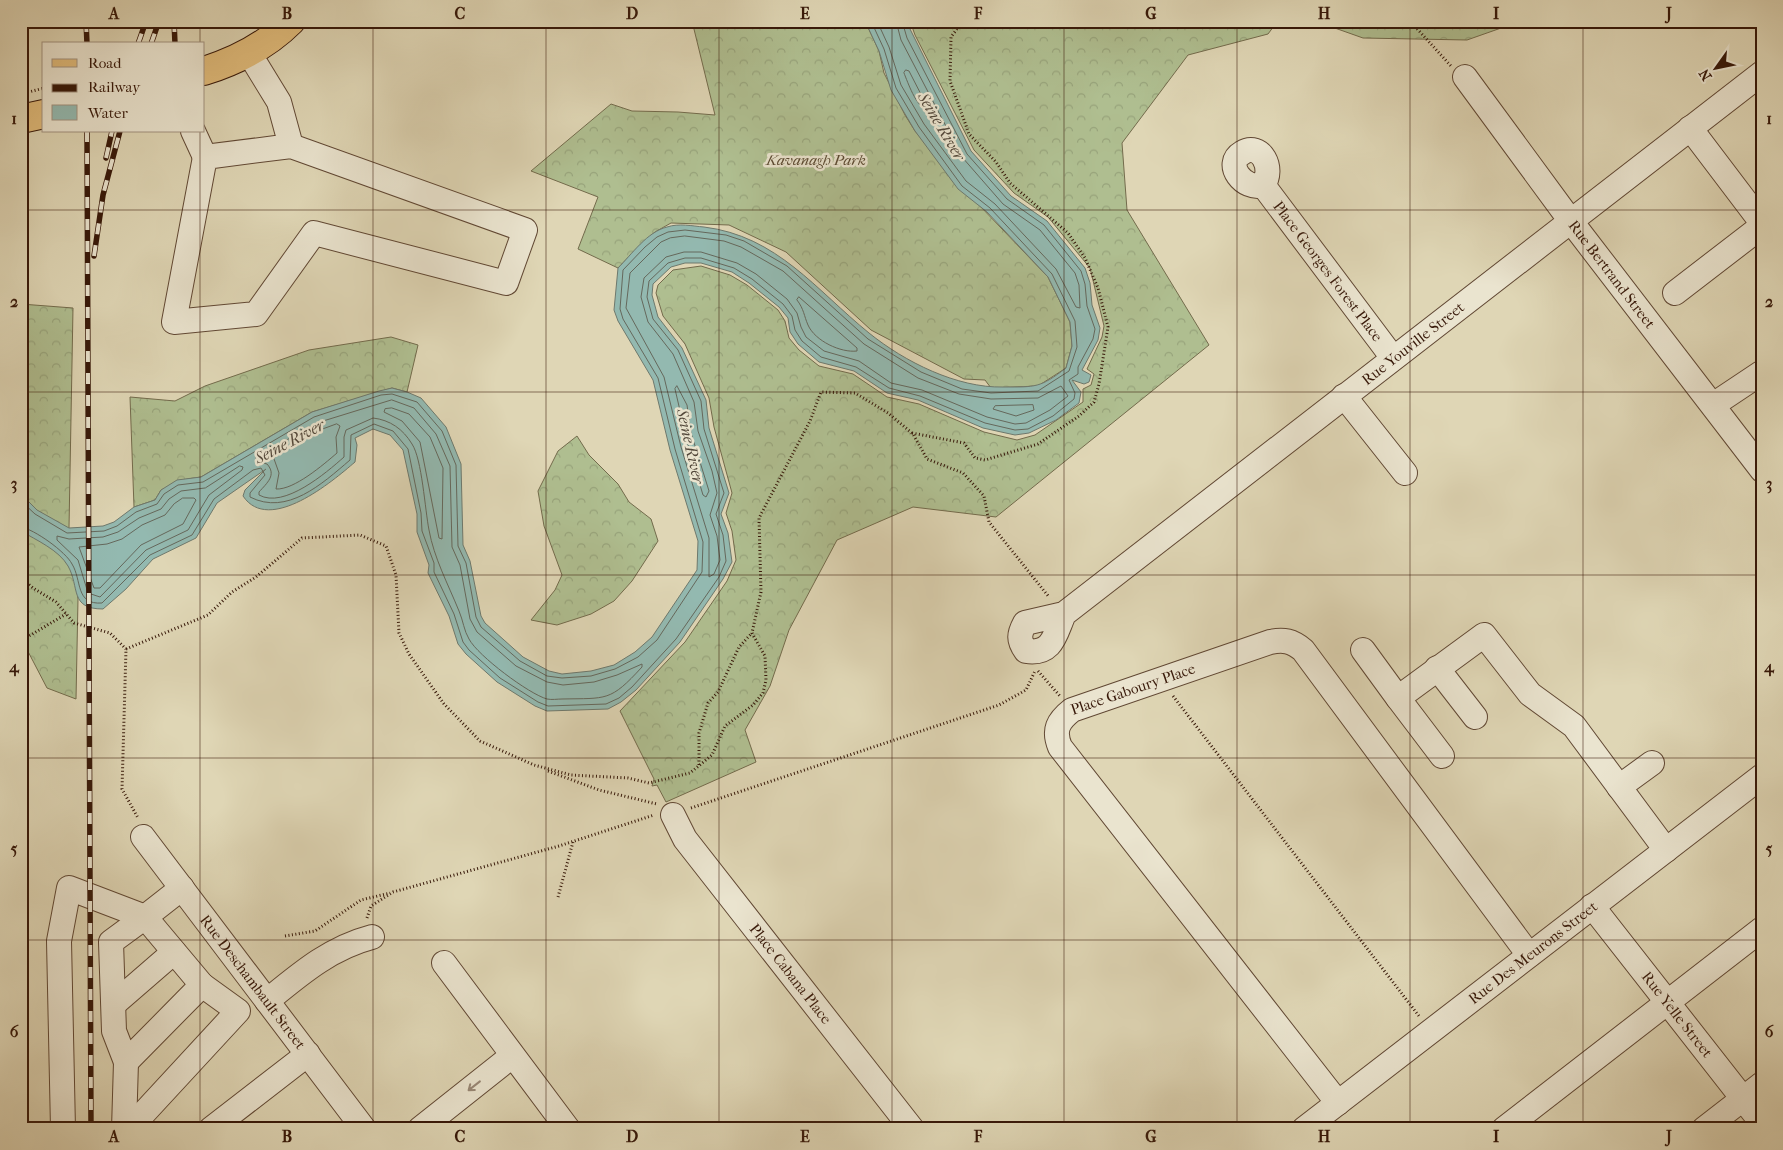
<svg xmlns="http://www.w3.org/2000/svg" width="1783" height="1150" font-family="'IM FELL French Canon',serif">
	<defs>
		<pattern id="forest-crowns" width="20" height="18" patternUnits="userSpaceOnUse" patternTransform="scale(1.25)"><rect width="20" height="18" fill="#afbe90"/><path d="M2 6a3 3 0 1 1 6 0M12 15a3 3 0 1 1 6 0" fill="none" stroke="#97a37b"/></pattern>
	</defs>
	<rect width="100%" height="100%" fill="#dfd6b5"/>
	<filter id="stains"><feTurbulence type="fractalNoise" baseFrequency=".004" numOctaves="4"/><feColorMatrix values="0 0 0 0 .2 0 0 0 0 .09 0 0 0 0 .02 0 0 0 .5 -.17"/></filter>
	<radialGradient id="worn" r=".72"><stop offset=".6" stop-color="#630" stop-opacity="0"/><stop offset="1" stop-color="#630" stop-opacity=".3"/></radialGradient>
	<path fill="url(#forest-crowns)" stroke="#736b4c" d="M692,21H865L879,51L884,73L905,115L915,131L980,206L1048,277L1070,322L1072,346L1066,368L1038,386L991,388L985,380L964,379L871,330L786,252L729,225L671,223L655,232L642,243L618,268L578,249L598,197L531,171L611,104L632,111L678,112L715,115Z
		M910,21H1271L1274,26L1268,34L1188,55L1122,143L1127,210L1209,345L996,517L913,507L837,540L789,630L770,686L745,730L756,762L666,802L657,785L652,786L654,779L620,711L685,642L727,581L736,560L732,531L726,513L732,493L714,427L709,398L685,344L663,316L656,293L658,285L673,270L701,266L730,275L747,285L778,310L785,321L789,338L799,350L819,366L853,374L887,397L919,404L984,432L1017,440L1035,435L1083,402V389L1091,385L1094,374L1087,369L1102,337L1104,326L1090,268L1048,217L1014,193L974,150L915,35Z
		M1315,21H1521L1467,40L1363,38Z
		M21,304L73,308L69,528L78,599L76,699L47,688L21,638Z
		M391,337L418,345L407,392L392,388L312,412L201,477L187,479L161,490L155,500L134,507L130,397L175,401L205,386L309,350Z
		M577,436L589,455L618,484L629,502L651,519L658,541L632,581L614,601L591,614L557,625L531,620L555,590L562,575L544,526L538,491L558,451Z"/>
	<path fill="#93b9b0" stroke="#6e796d" d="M865,21H906L971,151L1011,196L1047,221L1085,268L1090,283L1092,305L1100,328L1098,340L1082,370L1091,375L1089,382L1084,384L1072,380L1081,392L1079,403L1056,420L1029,433L1015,435L983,428L918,400L887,393L854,371L819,362L798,344L790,332L788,318L779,307L749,283L732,272L701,263H685L671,267L653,284L652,295L658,317L682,348L706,400L709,428L729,493L721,514L728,533L732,562L723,579L680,642L636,690L621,702L608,709L547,711L535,706L497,682L466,654L458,644L449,616L428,573L429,565L417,532V514L403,450L390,435L373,429L355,438L357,445L355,462C333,481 269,535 243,496L245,490L266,469L217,503L196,538L153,559L126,589L103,609C69,609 80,587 68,566C59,550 36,540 21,531V485L24,497L37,510L69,528L103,526L114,522L134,507L155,500L161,490L177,480L201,477L312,412L379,391L392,388L407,392L421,398L446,427L461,464L463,545L470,561L481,616L485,623L523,657L549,671L562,674L591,671L614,665L635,652L652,637L697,570L698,541L670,450L653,380L618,321L614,310L618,268C632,254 647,232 667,227C679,223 692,226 704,227C777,236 816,290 869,333C905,362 957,388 1003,387C1036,387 1040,388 1066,368L1072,346L1070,322L1048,277L987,212L958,189L915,131L891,90L879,51Z"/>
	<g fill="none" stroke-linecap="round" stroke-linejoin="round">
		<path stroke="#65685c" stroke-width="1" d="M877,21L889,47L901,85L924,124L966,181L995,204L1056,269L1076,307L1080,308L1079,285L1075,273L1040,230L1003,204L962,157L901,40L896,21
			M906,70L909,71L927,106L926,109C916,106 908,83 904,73Z
			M685,236L724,241L741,247L783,271L864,344L918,378L959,394L991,399L1038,398L1061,386L1068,396L1050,410L1026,423L1015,424L987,417L922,390L891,383L859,361L824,351L806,337L801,327L797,313L787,299L756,274L737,263L701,252H684L666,257L644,278L641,297L648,322L673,354L694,402L698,431L712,471L717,493L710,515L717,536L720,560L714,574L709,577V538L681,447L664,377L626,308L630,273L661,242L670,238Z
			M799,297L857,348V351C841,353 815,341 808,325C804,316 804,309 797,300Z
			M677,386L687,405L691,433L709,491L706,497L703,495L688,445L675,389Z
			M392,400L414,408L436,434L450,466L452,547L460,565L470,619L477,632L516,666L547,682L563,685L594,682L617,675L642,664V667C610,702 607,698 562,699C557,699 552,700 547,699C529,694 478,656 469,639C464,631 463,620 459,611C448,584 434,558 429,530C425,510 422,459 412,444C403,429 390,420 373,418L346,430L344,437V457C326,473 284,509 259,495V492C267,483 277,475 267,464L256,461V457L317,423Z
			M1033,405L1034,410L1016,416L993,409L995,406Z
			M392,408L409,414L430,437L443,468L442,539L439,538L420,442L402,421L384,412L385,409Z
			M337,424L340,426L336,437L337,453C323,465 294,490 276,489L279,473L273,456L320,430Z
			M240,466L243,467L242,470L209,495L188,530L146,550L100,597L88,593L78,560L57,540V536L69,539L103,537L118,532L139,518L161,509L169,499L181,491L205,488Z
			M183,498H194L196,500L183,524L141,545L100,588H94L79,547L107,544L122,539L142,525L165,515L174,504Z
			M21,501L35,514L67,533L104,531L117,526L136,512L157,504L164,494L178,485L203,482L314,417L381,395L392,394L417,402L442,431L456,465L458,546L466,563L476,617L481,627L520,661L547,676L562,678L591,676L615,669L638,657L657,640L702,572L703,542L675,449L658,378L623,319L620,309L623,270L645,247L657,237L668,232L685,230L726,235L744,241L787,266L868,339L921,372L962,389L991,393L1038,391L1069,371L1077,347L1075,321L1052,274L990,208L962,186L919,127L896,88L884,49L871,21
			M21,527C34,529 66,552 72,564C82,580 75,605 102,603L150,555L192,535L214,499L253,470L261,468L265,475L250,493V497C287,516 322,484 350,460L351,435L374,424L393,431L408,449L421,513L422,531L434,563V572L454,614L463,642L469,650L500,678L538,702L548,706L606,704L619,698L632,687L676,639L719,577L726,561L723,535L716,514L724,493L704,429L701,401L678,350L653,319L647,297L649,281L668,263L685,258H701L734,268L752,279L783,304L792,316L795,330L802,341L821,357L856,367L889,388L920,396L985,423L1015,430L1028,429L1053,416L1074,399L1075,393L1069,380L1078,374V367L1093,339L1095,329L1087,306L1085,284L1081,271L1044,225L1007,199L967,154L907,38L902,21"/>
		<defs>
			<g id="minor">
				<path d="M249,53L279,102L291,146L525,230L506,283L314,233L256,314L174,322L205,157L291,146"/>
				<path id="s1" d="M1465,77L1570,220L1762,470"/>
				<path d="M1690,128L1762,223"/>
				<path d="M193,131L205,157"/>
				<path id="s2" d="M1263,185C1275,169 1261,141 1242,153C1223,164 1244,191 1263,185L1393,358"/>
				<path d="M1675,293L1762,226"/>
				<path d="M1344,396L1405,473"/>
				<path d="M1713,405L1761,373"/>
				<path id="s3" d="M1064,614L1025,623C1019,634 1018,640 1026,651C1053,655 1055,634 1064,614L1762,73"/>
				<path d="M1363,650L1398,698L1484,635L1530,694L1574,726L1666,850"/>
				<path d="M1437,668L1475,717"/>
				<path d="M1398,698L1442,756"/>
				<path d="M1619,787L1652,763"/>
				<path id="s4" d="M673,815L685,839L912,1129"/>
				<path id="s5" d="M143,837L364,1129"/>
				<path id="s6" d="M1592,906L1762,1123"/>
				<path d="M145,917L111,942L114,1031L126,1062L202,985L145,917L182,888"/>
				<path d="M444,963L568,1129"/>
				<path d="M267,1001C300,974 330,948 372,937"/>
				<path d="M114,1004L174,952"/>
				<path id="s7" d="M1338,1103L1060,747C1053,730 1058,721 1072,710L1270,642C1284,639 1292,641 1303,650L1529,955"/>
				<path d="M63,1129L59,941L69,888L145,917"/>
				<path d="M124,1129L126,1062"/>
				<path d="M129,1129L238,1011L202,985"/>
				<path d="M211,1129L308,1054"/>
				<path d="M420,1129L512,1056"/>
				<path id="s8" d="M1304,1129L1762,776"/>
				<path d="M1504,1129L1762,929"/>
				<path d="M1704,1129L1762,1084"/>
			</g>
			<path id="major" d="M204,71C236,61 266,46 291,21
				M21,119L44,114"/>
		</defs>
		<use href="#minor" stroke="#614834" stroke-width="26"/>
		<use href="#major" stroke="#371809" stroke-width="30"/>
		<path stroke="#371809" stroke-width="3" stroke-dasharray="1 2.5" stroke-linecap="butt" d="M1410,21L1451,66
			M21,94L44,88
			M912,433L964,443L975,458L985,460L1038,444L1079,416L1094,402L1099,384L1108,327L1098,288L1085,258L1068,233L1010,183L996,162L969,134L950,81L951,37L963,21
			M21,578L33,588L56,602L74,623L110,633L126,649L122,789L138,818
			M21,625L29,636L66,614
			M126,649L208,615L232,592L256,577L302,538L360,535L386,546L396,575L399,633L409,654L444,704L480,741L534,765L571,775L628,778L649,783L690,773L712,755L725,726L753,705L763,693L766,680L765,656L752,633L761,592L759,518L810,421L821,392L855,393L888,413L913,434L927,459L963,473L984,496L989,522L1049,597
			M1038,671L1060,696
			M1173,696L1419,1016
			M699,765V733L708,703L718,692L739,647L752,633
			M548,771L599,790L657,804
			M691,808L999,705L1026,690L1035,671
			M558,897L573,842
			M367,918L371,906L393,892L559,846L654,815
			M285,936L315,931L361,900L390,893"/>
		<use href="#minor" stroke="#eae4cf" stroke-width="24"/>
		<use href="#major" stroke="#e0bb7a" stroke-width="28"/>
		<defs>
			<path id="rail" d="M86,21L87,44
				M174,21L175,44
				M138,44L146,21
				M151,44L159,21
				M87,131L91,1129
				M106,158L112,131
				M94,256L103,195L120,131"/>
		</defs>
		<use href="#rail" stroke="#371809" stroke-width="5.5"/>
		<use href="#rail" stroke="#eae4cf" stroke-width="4" stroke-dasharray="11" stroke-linecap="butt"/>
	</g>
	<defs><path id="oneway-shaft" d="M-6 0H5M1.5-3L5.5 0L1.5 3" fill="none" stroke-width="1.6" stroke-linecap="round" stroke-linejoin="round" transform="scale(1.25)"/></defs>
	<use stroke="#998876" href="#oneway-shaft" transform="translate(474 1086) rotate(142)"/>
	<path fill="none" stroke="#371809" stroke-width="1" stroke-opacity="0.55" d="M200,21V44M373,21V1129M546,21V1129M719,21V1129M892,21V1129M1064,21V1129M1237,21V1129M1410,21V1129M1583,21V1129M200,131V1129M21,210H1762M21,392H1762M21,575H1762M21,758H1762M21,940H1762"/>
	<g text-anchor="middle" stroke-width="5" stroke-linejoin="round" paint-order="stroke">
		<g font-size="15" font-style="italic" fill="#5b4a32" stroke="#eae4cf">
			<text x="816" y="165">Kavanagh Park</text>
		</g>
		<g font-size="15" fill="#371809" stroke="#eae4cf">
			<text dy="5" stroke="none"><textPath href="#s2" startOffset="216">Place Georges Forest Place</textPath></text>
			<text dy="5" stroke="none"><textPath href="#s1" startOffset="246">Rue Bertrand Street</textPath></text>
			<text dy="5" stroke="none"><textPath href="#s3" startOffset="571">Rue Youville Street</textPath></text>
			<text dy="5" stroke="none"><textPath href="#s7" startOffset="559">Place Gaboury Place</textPath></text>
			<text dy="5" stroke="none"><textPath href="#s8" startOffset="289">Rue Des Meurons Street</textPath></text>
			<text dy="5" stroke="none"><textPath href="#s4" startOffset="198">Place Cabana Place</textPath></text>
			<text dy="5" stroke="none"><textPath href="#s5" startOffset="182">Rue Deschambault Street</textPath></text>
			<text dy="5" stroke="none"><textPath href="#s6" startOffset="138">Rue Yelle Street</textPath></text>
		</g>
		<g font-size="16" font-style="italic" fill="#53483b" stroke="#eae4cf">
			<text transform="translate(942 126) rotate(59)" y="6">Seine River</text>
			<text transform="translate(289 441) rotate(-28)" y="6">Seine River</text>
			<text transform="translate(691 446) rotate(77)" y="6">Seine River</text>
		</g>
	</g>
	<rect width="1783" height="1150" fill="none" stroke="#dfd6b5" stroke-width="55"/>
	<rect x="42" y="42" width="162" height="90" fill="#eae4cf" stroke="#a29280"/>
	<rect x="52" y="59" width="25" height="8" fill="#e0bb7a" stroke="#a29280"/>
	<text x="88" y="68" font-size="15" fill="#371809">Road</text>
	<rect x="52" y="84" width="25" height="8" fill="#371809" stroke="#a29280"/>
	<text x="88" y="92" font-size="15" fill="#371809">Railway</text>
	<rect x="52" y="105" width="25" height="15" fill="#93b9b0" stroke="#a29280"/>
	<text x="88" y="118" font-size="15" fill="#371809">Water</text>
	<g transform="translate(1716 68) rotate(237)" stroke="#eae4cf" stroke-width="4" paint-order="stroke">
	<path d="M0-4L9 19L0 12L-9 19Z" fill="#371809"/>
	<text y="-8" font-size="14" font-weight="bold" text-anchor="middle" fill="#371809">N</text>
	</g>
	<rect x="28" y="28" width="1728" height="1094" fill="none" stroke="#371809" stroke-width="2"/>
	<g font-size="16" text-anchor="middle" font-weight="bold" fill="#371809">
		<text x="114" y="19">A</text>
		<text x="287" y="19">B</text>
		<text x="460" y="19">C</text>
		<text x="632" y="19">D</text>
		<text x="805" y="19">E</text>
		<text x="978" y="19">F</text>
		<text x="1151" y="19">G</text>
		<text x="1324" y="19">H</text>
		<text x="1496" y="19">I</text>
		<text x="1669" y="19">J</text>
		<text x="14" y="124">1</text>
		<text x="1769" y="124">1</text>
		<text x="14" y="307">2</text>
		<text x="1769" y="307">2</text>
		<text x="14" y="489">3</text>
		<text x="1769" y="489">3</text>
		<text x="14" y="672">4</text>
		<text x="1769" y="672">4</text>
		<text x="14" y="854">5</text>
		<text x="1769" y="854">5</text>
		<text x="14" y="1037">6</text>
		<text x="1769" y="1037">6</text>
		<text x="114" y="1142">A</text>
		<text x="287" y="1142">B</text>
		<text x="460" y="1142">C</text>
		<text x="632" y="1142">D</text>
		<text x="805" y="1142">E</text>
		<text x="978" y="1142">F</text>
		<text x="1151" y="1142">G</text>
		<text x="1324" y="1142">H</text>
		<text x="1496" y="1142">I</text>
		<text x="1669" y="1142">J</text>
	</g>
	<rect width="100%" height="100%" filter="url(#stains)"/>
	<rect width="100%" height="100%" fill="url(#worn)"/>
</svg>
